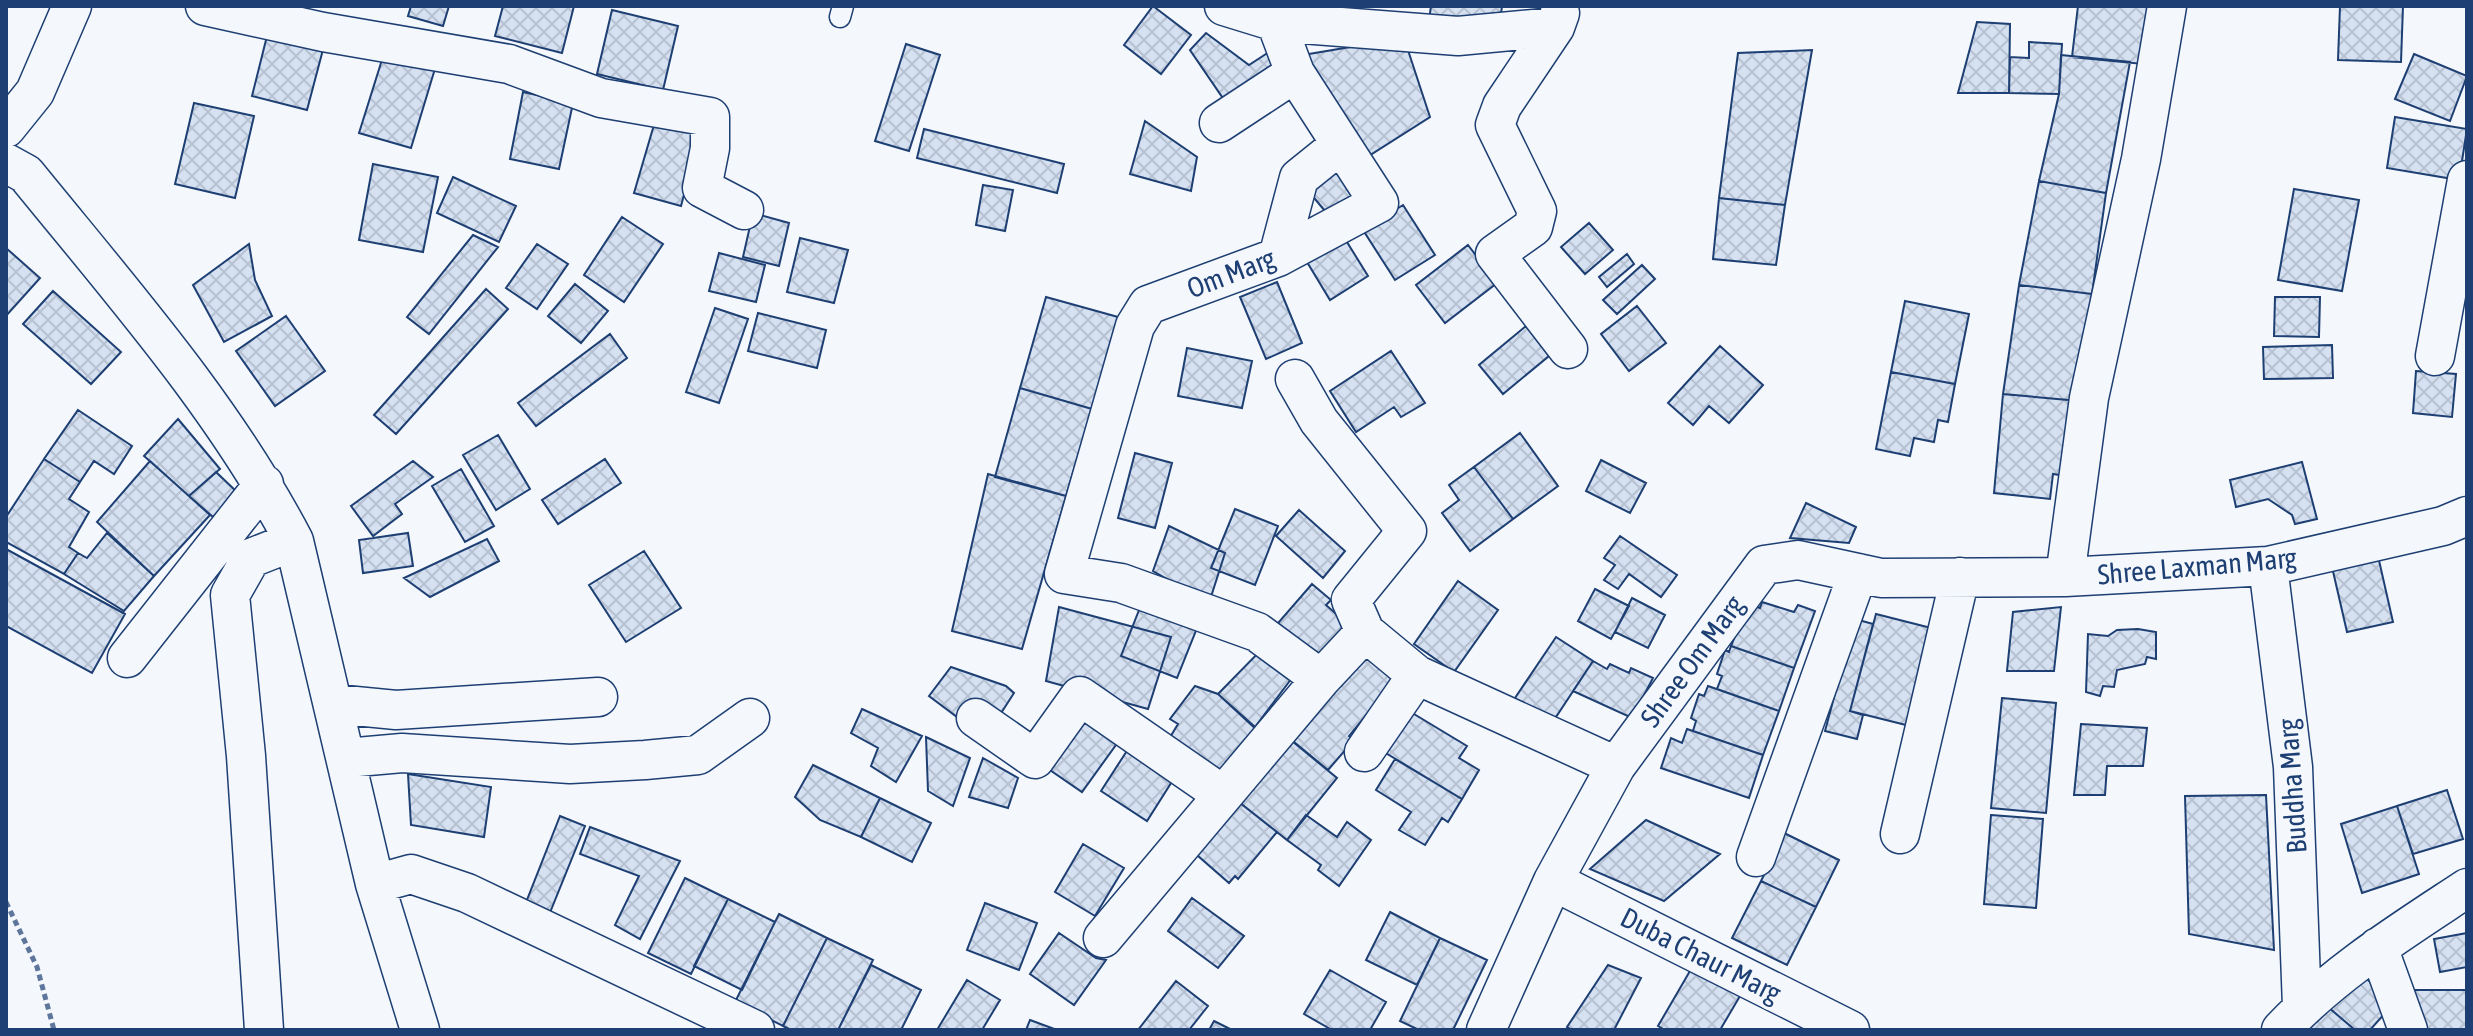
<svg xmlns="http://www.w3.org/2000/svg" width="2473" height="1036" font-family="'Asap Condensed',sans-serif">
	<defs>
		<pattern id="building-cross-hatch" width="8" height="8" patternUnits="userSpaceOnUse" patternTransform="scale(2)"><rect width="8" height="8" fill="#d5e0f0"/><path d="M0 0l8 8M0 8l8-8" fill="none" stroke="#b6c1d1"/></pattern>
	</defs>
	<rect width="100%" height="100%" fill="#f4f7fb"/>
	<path fill="url(#building-cross-hatch)" stroke="#1d3f73" stroke-width="2" d="M411,6H449L443,26L408,16Z
		M503,6H574L562,53L495,36Z
		M1153,6L1191,35L1161,74L1124,45Z
		M1431,6H1502L1499,30L1429,20Z
		M2078,6H2149L2143,64L2072,57Z
		M2340,6H2403L2401,62L2338,60Z
		M612,10L678,26L663,90L597,74Z
		M1977,22L2010,24L2009,93H1958Z
		M269,28L325,42L307,110L252,96Z
		M1206,33L1249,65L1269,52L1285,70L1229,107L1190,50Z
		M1404,38L1430,117L1367,157L1303,55Z
		M2029,42L2062,44L2059,94L2009,93L2010,57L2029,58Z
		M906,44L940,55L909,151L875,141Z
		M386,47L437,62L411,148L359,133Z
		M1812,50L1785,205L1719,198L1738,53Z
		M2414,54L2467,76L2450,121L2395,99Z
		M2061,55L2130,62L2106,193L2039,181L2059,94Z
		M523,92L573,103L559,169L510,159Z
		M194,103L254,116L235,198L175,184Z
		M2395,117L2467,129L2459,180L2387,168Z
		M656,118L701,130L681,206L634,193Z
		M1145,121L1197,157L1191,191L1130,174Z
		M924,129L1064,164L1057,193L917,158Z
		M1337,160L1363,190L1330,217L1305,187Z
		M373,164L438,177L423,252L359,240Z
		M453,177L516,206L499,242L437,213Z
		M2039,181L2106,193L2092,294L2019,285Z
		M983,185L1013,190L1005,231L976,225Z
		M2294,189L2359,200L2342,291L2278,280Z
		M1719,198L1785,205L1776,265L1713,259Z
		M1403,205L1435,255L1395,280L1363,230Z
		M753,213L789,223L779,266L743,257Z
		M622,217L663,244L624,302L584,275Z
		M1589,223L1613,250L1585,274L1561,247Z
		M1342,234L1368,276L1330,300L1304,257Z
		M473,235L498,247L429,334L407,317Z
		M800,238L848,250L834,303L787,292Z
		M249,244L255,280L272,316L224,342L193,285Z
		M537,244L568,264L537,309L506,288Z
		M1468,245L1497,283L1445,323L1416,285Z
		M6,248L40,278L6,316Z
		M719,253L765,265L756,302L709,291Z
		M1627,254L1634,264L1607,287L1599,277Z
		M1642,265L1655,279L1617,314L1603,300Z
		M1277,282L1302,343L1266,359L1240,297Z
		M575,284L608,311L581,343L548,316Z
		M2019,285L2092,294L2079,401L2003,394Z
		M486,289L508,309L396,434L374,415Z
		M53,291L121,352L91,384L23,324Z
		M1046,297L1118,317L1092,409L1020,388Z
		M2275,297H2320L2319,337L2274,336Z
		M1905,301L1969,314L1955,384L1891,372Z
		M1637,306L1666,343L1629,371L1601,334Z
		M715,308L748,319L719,403L686,392Z
		M758,313L826,330L817,368L748,351Z
		M286,316L325,371L275,406L236,351Z
		M1526,326L1549,356L1503,394L1479,365Z
		M610,334L627,358L536,426L518,403Z
		M2332,345L2333,378L2264,379L2263,347Z
		M1720,346L1763,385L1729,423L1709,406L1693,425L1668,403Z
		M1187,348L1252,361L1242,408L1178,396Z
		M1391,351L1425,403L1401,417L1394,407L1356,432L1330,391Z
		M2416,371L2456,374L2452,417L2413,413Z
		M1891,372L1955,384L1948,422L1938,420L1934,442L1914,438L1910,456L1876,449Z
		M1020,388L1092,409L1066,496L995,477Z
		M2003,394L2079,401L2072,477L2053,474L2050,499L1994,493Z
		M78,410L132,446L114,474L94,461L80,482L44,459Z
		M178,419L220,469L189,496L144,456Z
		M1520,433L1558,486L1513,519L1474,467Z
		M498,435L530,489L496,510L463,455Z
		M1135,453L1172,463L1155,528L1118,518Z
		M44,459L80,482L69,499L89,512L69,547L78,553L64,574L6,542V517Z
		M605,459L621,483L558,524L542,500Z
		M1601,460L1646,483L1630,513L1586,491Z
		M150,461L210,515L154,576L97,522Z
		M413,461L433,477L395,504L402,514L373,536L351,506Z
		M2302,462L2317,519L2295,524L2292,515L2268,499L2236,507L2230,480Z
		M1474,467L1513,519L1470,551L1442,513L1459,500L1449,485Z
		M461,469L494,526L465,542L432,486Z
		M216,472L237,492L213,517L189,496Z
		M988,474L1066,496L1022,649L952,631Z
		M1806,503L1856,527L1849,543L1790,538Z
		M1235,509L1278,526L1255,585L1211,568Z
		M1299,510L1345,551L1323,578L1276,536Z
		M1169,526L1225,553L1209,603L1153,571Z
		M107,533L154,576L124,611L64,574L78,553L87,558Z
		M408,533L413,566L363,573L359,540Z
		M1620,536L1677,575L1661,597L1629,574L1618,589L1604,580L1615,565L1604,558Z
		M487,539L499,561L430,597L404,578Z
		M6,549L125,614L92,673L6,626Z
		M644,551L681,608L626,642L589,585Z
		M2378,556L2393,622L2347,632L2332,567Z
		M1458,581L1498,610L1454,672L1414,644Z
		M1312,584L1331,600L1326,605L1351,627L1319,664L1272,630Z
		M1595,589L1629,606L1611,639L1578,621Z
		M1632,598L1665,615L1648,648L1615,632Z
		M1762,602L1794,612L1798,605L1815,611L1794,668L1731,646L1748,604L1760,608Z
		M1141,605L1197,628L1177,678L1121,656Z
		M1059,607L1171,637L1148,709L1046,681Z
		M2061,607L2054,671H2007L2013,612Z
		M1876,614L1943,631L1918,728L1850,711Z
		M1855,619L1873,624L1850,711L1863,715L1857,739L1825,731Z
		M2138,629L2156,632V659L2147,657L2145,664L2117,670L2114,687L2103,686L2100,696L2086,692L2088,634L2108,636L2117,630Z
		M1556,637L1593,661L1550,726L1513,701Z
		M1731,646L1794,668L1779,711L1717,689L1722,676L1717,674L1725,650L1729,652Z
		M1263,648L1295,674L1255,727L1218,694Z
		M1363,649L1397,678L1349,736L1354,740L1328,770L1288,737Z
		M1593,661L1607,669L1610,664L1629,673L1631,668L1653,678L1632,718L1573,691Z
		M951,667L1006,686L1014,693L985,738L929,696Z
		M1195,686L1218,694L1259,732L1222,773L1169,739L1178,724L1170,719Z
		M1708,686L1779,711L1763,755L1693,731L1696,721L1691,718L1699,694L1704,696Z
		M2002,698L2056,703L2046,813L1991,808Z
		M862,709L922,736L896,782L871,766L878,748L851,733Z
		M1409,711L1467,746L1459,758L1479,770L1462,799L1384,752Z
		M1086,713L1121,738L1082,792L1047,768Z
		M2081,724L2147,728L2143,766H2107L2105,795H2074Z
		M1687,729L1763,755L1749,798L1661,768L1671,738L1682,743Z
		M926,737L970,758L953,806L928,791Z
		M1292,741L1337,778L1287,840L1239,802Z
		M1132,743L1178,772L1147,821L1101,791Z
		M983,758L1018,778L1008,808L969,797Z
		M1395,759L1462,799L1448,822L1442,818L1425,845L1399,830L1411,812L1376,790Z
		M813,765L880,798L861,837L820,820L795,797Z
		M408,774L491,787L484,837L411,825Z
		M2447,790L2463,839L2413,854L2397,806Z
		M2266,795L2274,950L2189,934L2185,796Z
		M880,798L931,823L912,862L861,837Z
		M1239,802L1277,832L1238,879L1235,876L1229,883L1197,855Z
		M2397,806L2419,874L2362,893L2341,824Z
		M1306,815L1337,837L1347,822L1371,840L1339,886L1318,870L1321,865L1287,840Z
		M1991,815L2043,819L2036,908L1984,904Z
		M560,816L585,826L549,915L525,905Z
		M1646,820L1720,854L1664,901L1590,869Z
		M590,827L680,861L640,939L615,925L639,876L580,854Z
		M1784,833L1839,860L1816,907L1761,881Z
		M1083,844L1124,868L1095,916L1055,892Z
		M685,878L728,899L691,974L648,953Z
		M1761,881L1816,907L1787,965L1732,938Z
		M1192,898L1244,936L1218,968L1168,931Z
		M728,899L775,922L742,990L694,966Z
		M985,903L1037,923L1019,970L967,950Z
		M1390,912L1440,938L1417,985L1366,960Z
		M779,914L827,938L783,1026L735,1002Z
		M1059,933L1096,958L1106,960L1074,1005L1030,974Z
		M2467,933V967L2440,972L2434,939Z
		M827,938L873,960L838,1030H791L783,1026Z
		M1440,938L1487,960L1453,1030H1419L1400,1021Z
		M1694,964L1743,991L1720,1030H1665L1658,1026Z
		M871,965L921,990L901,1030H838Z
		M1608,965L1641,978L1614,1030H1572L1567,1027Z
		M1330,970L1386,1002L1370,1030H1332L1304,1014Z
		M2359,972L2394,1003L2370,1030H2355L2328,1007Z
		M967,980L1000,1000L982,1030H937Z
		M1176,981L1208,1006L1189,1030H1138Z
		M2414,990H2467V1030H2418Z
		M2328,1007L2355,1030H2306Z
		M1030,1020L1057,1030H1026Z
		M1214,1021L1232,1030H1209Z"/>
	<g fill="none" stroke-linecap="round" stroke-linejoin="round">
		<defs>
			<path id="service" d="M840,17L843,6"/>
			<path id="minor" d="M205,6L323,32L509,64L601,98L710,117V148L702,188L744,210
				M1224,6L1276,22
				M1560,13L1555,27L1502,106L1495,125L1537,211L1533,227L1495,254L1568,349
				M1219,123L1295,73
				M6,128L35,92L72,6
				M6,163L26,174C121,291 224,407 294,541L251,558L230,595L246,756L264,1030
				M1278,257L1299,178L1340,145
				M2435,356L2467,180
				M1295,379L1319,421L1407,531L1351,600L1365,632
				M294,541L375,884L420,1030
				M2268,566L2293,767L2302,1007
				M2065,577L2089,398L2141,159L2167,6
				M127,658L264,484
				M1417,675L1616,766
				M1321,679L1365,632L1417,675L1364,752
				M335,704L396,710L598,697
				M976,718L1035,759L1080,696L1223,795
				M346,758L402,753L570,764L645,760L698,755L750,718
				M1900,834L1960,577
				M1756,857L1858,573
				M1553,881L1850,1030
				M375,884L411,874L467,893L755,1030
				M1103,938L1321,679L1257,632L1121,583L1064,574L1135,326L1148,305L1278,257L1379,203L1295,73L1276,22L1458,36L1555,27
				M2378,947L2408,1030
				M1486,1030L1553,881L1616,766L1764,565L1798,560L1881,578L2065,577L2268,566L2443,526L2467,516
				M2281,1030C2334,973 2402,931 2467,888"/>
		</defs>
		<use href="#service" stroke="#1d3f73" stroke-width="23"/>
		<use href="#minor" stroke="#1d3f73" stroke-width="41"/>
		<path stroke="#5e769c" stroke-width="5" stroke-dasharray="6 4" stroke-linecap="butt" d="M6,902L37,967L54,1030"/>
		<use href="#service" stroke="#f4f7fb" stroke-width="20"/>
		<use href="#minor" stroke="#f4f7fb" stroke-width="38"/>
	</g>
	<g text-anchor="middle" stroke-width="6" stroke-linejoin="round" paint-order="stroke">
		<g font-size="28" fill="#1d3f73" stroke="#f4f7fb">
			<text transform="translate(1231 273) rotate(-21)" y="10">Om Marg</text>
			<text transform="translate(2197 566) rotate(-5)" y="10">Shree Laxman Marg</text>
			<text transform="translate(1692 661) rotate(-54)" y="10">Shree Om Marg</text>
			<text transform="translate(2292 786) rotate(-94)" y="10">Buddha Marg</text>
			<text transform="translate(1701 955) rotate(27)" y="10">Duba Chaur Marg</text>
		</g>
	</g>
	<rect width="2473" height="1036" fill="none" stroke="#1d3f73" stroke-width="16"/>
</svg>
